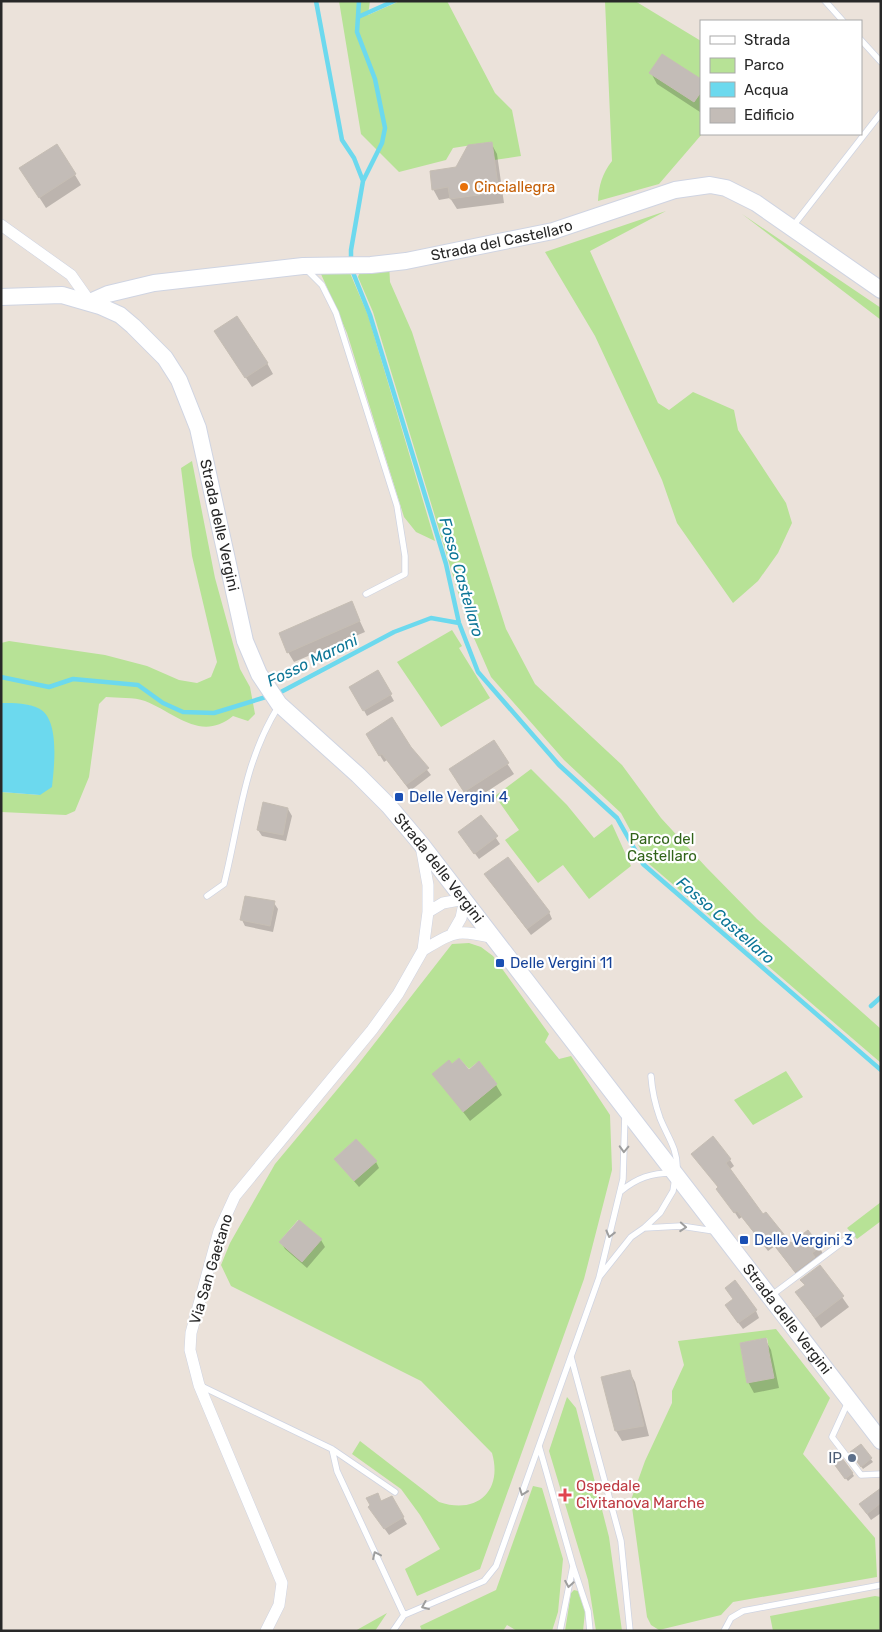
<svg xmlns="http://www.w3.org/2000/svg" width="882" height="1632" font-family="Rubik,sans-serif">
	<rect width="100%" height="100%" fill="#ebe2da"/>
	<path fill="#b7e296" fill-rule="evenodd" d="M339,1H370L368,15L400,1H447L495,93L512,110L521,156L494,160L491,142L453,148L446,160L399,172L361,134Z
		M605,1H635L701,41V79L650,73L694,102L701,92L702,134L659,184L598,201C599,185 602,174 612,161Z
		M666,211L590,251L658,403L669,410L693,392L734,410L738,430L786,503L792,523L778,553L758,581L733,603L677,523L662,480L595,336L545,252Z
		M742,214L881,308V320Z
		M389,263L390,282L412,332L506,629L535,684L622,765L661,818L706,867L757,919L881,1029V1063L648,863L621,813L564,760L491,677L467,622L373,312L358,277L362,265Z
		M350,273L368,315L435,541L416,532L404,517L347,333L321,274Z
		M192,461L215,578L240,669L250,687L255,714L248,721L233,716C201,742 177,714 145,701C134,697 118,698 106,697L99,704L89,777L75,811L66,815L1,812V792L40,795L41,710L28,705L1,703V643L9,641L105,655L147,666L179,680L197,683L211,677L217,662L192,556L181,468Z
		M452,630L462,646L459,648L490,698L441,727L397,662Z
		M531,769L567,805L594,838L612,824L631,866L589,899L563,865L538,883L505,840L519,830L495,796Z
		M469,943L481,947L493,956L549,1034L545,1042L559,1059L571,1056L610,1115L612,1170L584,1279L480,1569L417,1596L405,1569L440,1549L420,1515L401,1489L352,1454L360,1441L439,1502C477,1515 503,1491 492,1453L421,1381L231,1286L221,1265L230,1243L275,1164L356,1067L452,944ZM459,1058L469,1069L479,1061L497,1084L463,1112L452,1064ZM356,1139L376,1161L354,1181L334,1159ZM298,1220L321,1239L302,1262L279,1242Z
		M786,1071L803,1097L753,1125L734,1100Z
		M881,1202V1221L857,1239L847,1228Z
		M776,1329L830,1398L803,1454L875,1538L877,1577L733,1602L721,1615L659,1630L651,1625L647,1617L631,1500L645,1461L672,1403V1391L684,1365L678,1341ZM767,1338L769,1349L751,1352L747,1383L740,1343Z
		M567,1397L576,1408L609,1537L622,1631H596L588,1580L549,1451Z
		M533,1486L542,1488L563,1559L558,1612L552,1631H517L507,1625L503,1631H422L420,1626L496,1590Z
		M574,1590L578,1591L585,1612L583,1631H565L571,1593Z
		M875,1596L881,1597V1631H773L770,1616Z
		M387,1613L375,1631H355Z"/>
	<path fill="#6cd9ee" d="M1,703C14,703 29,703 40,709C60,721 54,767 52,787L40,795L1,792Z"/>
	<path fill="#0003" d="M651,73L701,81L700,112L657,84Z
		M491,143L497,154L504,203L457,209L450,198L439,200L433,189Z
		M75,175L81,185L46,208L27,178Z
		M222,342L267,363L273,374L252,387Z
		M351,602L365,632L294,662L288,652Z
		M378,672L394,701L367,716L351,687Z
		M371,741L410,748L431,775L410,791L387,760L384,762Z
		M493,742L514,774L471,802L456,780Z
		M288,809L292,816L286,841L262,836L258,830Z
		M481,816L500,844L479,859L464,839Z
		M490,881L549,912L552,919L531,935Z
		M274,903L278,909L273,932L245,926L242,920Z
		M451,1065L496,1085L502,1095L470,1121L434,1074Z
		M336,1160L376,1162L379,1168L359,1187Z
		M697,1160H730L734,1166L729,1170L763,1216L791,1245L820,1248L823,1254L799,1278L775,1246L768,1251L742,1217L739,1219L719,1188Z
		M321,1240L325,1247L307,1268L285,1249L281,1242Z
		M820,1266L849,1307L821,1328L797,1293L806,1286L802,1280Z
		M756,1311L759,1318L743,1329L730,1312Z
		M765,1339L771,1350L779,1388L754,1393L748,1382Z
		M629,1371L635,1382L649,1436L622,1441L616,1431L603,1378Z
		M860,1445L873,1462L863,1469L853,1456Z
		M837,1468L852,1473L854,1476L848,1481Z
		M391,1497L407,1524L389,1535L374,1514L381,1502Z
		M881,1498V1513L871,1520L860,1504Z"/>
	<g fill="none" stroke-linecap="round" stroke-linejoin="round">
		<path stroke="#6cd9ee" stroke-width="4.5" d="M316,1L342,140L354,158L363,181
			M358,17L394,1
			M351,262V250L363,181L382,143L385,128L375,79L357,32L359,1
			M352,270L370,315L446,564L459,623L478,672L559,765L617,818L643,864L881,1070
			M1,677L49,687L73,679L138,685L163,703L183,712L214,713L279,693L394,632L431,618L459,623
			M871,1006L881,997"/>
	</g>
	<path fill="#c3bcb7" stroke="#c6beb4" d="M662,54L701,79V92L694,102L649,73Z
		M492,142L499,192L450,199L448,187L432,190L430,171L456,167L468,145Z
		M57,144L76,174L39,198L19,168Z
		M237,316L268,363L245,378L214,331Z
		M352,601L360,621L287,653L279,633Z
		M378,670L392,694L363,711L349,687Z
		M392,717L411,747L429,768L406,785L382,754L379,756L366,734Z
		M494,740L509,763L464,792L449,769Z
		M263,802L288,808L283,835L257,830Z
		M481,815L498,836L474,854L458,832Z
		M508,857L550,912L527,929L484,874Z
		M245,896L275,901L270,926L240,920Z
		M459,1058L469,1070L479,1061L497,1084L463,1112L432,1074L449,1060L452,1064Z
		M713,1136L731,1159L726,1163L763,1214L766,1212L791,1243L808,1230L821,1247L812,1253L815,1257L795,1272L770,1240L764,1245L737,1211L734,1213L716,1189L718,1187L691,1154Z
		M356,1139L377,1161L354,1181L334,1159Z
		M299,1220L322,1239L302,1262L279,1242Z
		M820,1265L844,1296L815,1318L795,1292L805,1285L800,1280Z
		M735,1280L757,1310L738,1323L725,1305L733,1299L725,1288Z
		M766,1338L774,1378L747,1383L740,1343Z
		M630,1370L644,1426L615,1431L601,1377Z
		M861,1444L872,1458L861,1467L850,1452Z
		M842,1458L853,1473L845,1479L834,1464Z
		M881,1488V1503L867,1514L859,1504Z
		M378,1493L381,1501L392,1496L404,1517L384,1529L368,1507L370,1505L366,1498Z"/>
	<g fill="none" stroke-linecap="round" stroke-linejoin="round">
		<defs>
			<path id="lane" d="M825,1L843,21
				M861,40L881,62
				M793,226L881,113
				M306,269L322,285L336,313L397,506L405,556V574L366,594
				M207,896L224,884C240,820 243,764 278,707
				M651,1076C652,1090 655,1104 660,1118C667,1136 678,1149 677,1169
				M621,1191C637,1178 651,1173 672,1173
				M644,1228L681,1226L714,1231
				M600,1276L631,1237L644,1228L660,1213L673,1191L675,1178
				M772,1295L852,1235
				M571,1357L621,1541L630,1631
				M201,1386L332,1449L395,1492
				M848,1402L832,1437L861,1475L881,1474
				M539,1446L573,1566
				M332,1449L337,1471L404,1615
				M393,1631L404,1615L484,1581L496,1566L599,1278L623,1179L625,1114
				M560,1631L573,1566L588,1611L590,1631
				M724,1631L731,1618L743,1611L881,1585"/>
			<path id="street" d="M1,225L71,275L90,302
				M428,912L443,903L465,899L461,918L453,932
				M423,950C456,931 456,929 494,938
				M266,1631L279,1605L282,1583L199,1385L190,1350L191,1333L219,1231L235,1196L372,1030L398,994L423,950L428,912V885L421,846"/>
			<g id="secondary">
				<path id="s1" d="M1,297L62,295L100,306L120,315L133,326L165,358L179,380L198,428L245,641L259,674L279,704L358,775L389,806L421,844L881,1441"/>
				<path id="s2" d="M90,302L108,294L154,283L303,266L371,265L406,261L553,231L675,190L710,185L726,188L756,203L881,290"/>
			</g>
		</defs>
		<use href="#lane" stroke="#cfd4e2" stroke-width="7"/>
		<use href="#street" stroke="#cfd4e2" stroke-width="12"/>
		<use href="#secondary" stroke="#cfd4e2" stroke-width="18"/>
		<use href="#lane" stroke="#fff" stroke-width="5.5"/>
		<use href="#street" stroke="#fff" stroke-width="11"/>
		<use href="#secondary" stroke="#fff" stroke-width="16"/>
	</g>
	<defs><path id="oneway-chevron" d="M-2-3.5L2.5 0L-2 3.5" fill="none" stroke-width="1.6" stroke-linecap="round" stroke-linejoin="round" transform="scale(1.25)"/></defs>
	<g stroke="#9e9e9e">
		<use href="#oneway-chevron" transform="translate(624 1149) rotate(92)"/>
		<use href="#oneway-chevron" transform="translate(683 1227) rotate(4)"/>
		<use href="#oneway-chevron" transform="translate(610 1234) rotate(104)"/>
		<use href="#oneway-chevron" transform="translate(523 1492) rotate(110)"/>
		<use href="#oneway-chevron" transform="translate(376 1555) rotate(-115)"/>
		<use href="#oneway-chevron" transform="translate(569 1584) rotate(100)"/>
		<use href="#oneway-chevron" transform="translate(425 1606) rotate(157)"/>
	</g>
	<circle fill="#e8710a" stroke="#fff" stroke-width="2" cx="464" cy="187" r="5"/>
	<g fill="#1a4fb4" stroke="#fff" stroke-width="2">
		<rect x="394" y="792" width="10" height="10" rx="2.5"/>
		<rect x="495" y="958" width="10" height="10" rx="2.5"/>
		<rect x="739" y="1235" width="10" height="10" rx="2.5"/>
	</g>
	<circle fill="#5c6f8a" stroke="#fff" stroke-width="2" cx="852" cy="1458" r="5"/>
	<path fill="#e0444e" stroke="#fff" stroke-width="2" d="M562.5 1487.5h5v5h5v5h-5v5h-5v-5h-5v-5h5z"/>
	<g text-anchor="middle" stroke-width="4.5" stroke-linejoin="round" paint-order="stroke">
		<g font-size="15" fill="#c56008" stroke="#fff" text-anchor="start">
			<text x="474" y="192">Cinciallegra</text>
		</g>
		<g font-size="15" fill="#282828" stroke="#fff">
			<text dy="5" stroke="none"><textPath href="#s2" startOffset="418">Strada del Castellaro</textPath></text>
			<text dy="5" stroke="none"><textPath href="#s1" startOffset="362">Strada delle Vergini</textPath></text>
			<text dy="5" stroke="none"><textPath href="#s1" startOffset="782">Strada delle Vergini</textPath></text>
			<text transform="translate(211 1269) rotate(-73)" y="5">Via San Gaetano</text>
			<text dy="5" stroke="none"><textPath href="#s1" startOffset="1352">Strada delle Vergini</textPath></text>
		</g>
		<g font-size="15" fill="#164399" stroke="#fff" text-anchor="start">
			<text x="409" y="802">Delle Vergini 4</text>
			<text x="510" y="968">Delle Vergini 11</text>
			<text x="754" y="1245">Delle Vergini 3</text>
		</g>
		<g font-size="15" fill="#316419" stroke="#fff">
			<text x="662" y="844">Parco del<tspan x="662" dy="17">Castellaro</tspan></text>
		</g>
		<g font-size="15" fill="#4e5e75" stroke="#fff" text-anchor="end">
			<text x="842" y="1463">IP</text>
		</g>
		<g font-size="15" fill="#be3a42" stroke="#fff" text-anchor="start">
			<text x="576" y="1491">Ospedale<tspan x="576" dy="17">Civitanova Marche</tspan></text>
		</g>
		<g font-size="16" font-style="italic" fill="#0d7697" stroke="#fff">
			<text transform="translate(462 577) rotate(74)" y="6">Fosso Castellaro</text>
			<text transform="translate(312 660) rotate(-26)" y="6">Fosso Maroni</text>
			<text transform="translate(726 920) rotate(41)" y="6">Fosso Castellaro</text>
		</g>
	</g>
	<rect width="882" height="1632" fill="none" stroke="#282828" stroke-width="5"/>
	<rect x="700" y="20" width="162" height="115" fill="#ffffff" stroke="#a9a9a9"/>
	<rect x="710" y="36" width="25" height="8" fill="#ffffff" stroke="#a9a9a9"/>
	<text x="744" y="45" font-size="15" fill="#282828">Strada</text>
	<rect x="710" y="58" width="25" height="15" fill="#b7e296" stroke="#a9a9a9"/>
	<text x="744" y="70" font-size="15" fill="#282828">Parco</text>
	<rect x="710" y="82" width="25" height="15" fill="#6cd9ee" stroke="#a9a9a9"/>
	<text x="744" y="95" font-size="15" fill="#282828">Acqua</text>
	<rect x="710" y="108" width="25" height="15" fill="#c3bcb7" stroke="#a9a9a9"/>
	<text x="744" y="120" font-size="15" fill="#282828">Edificio</text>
</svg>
